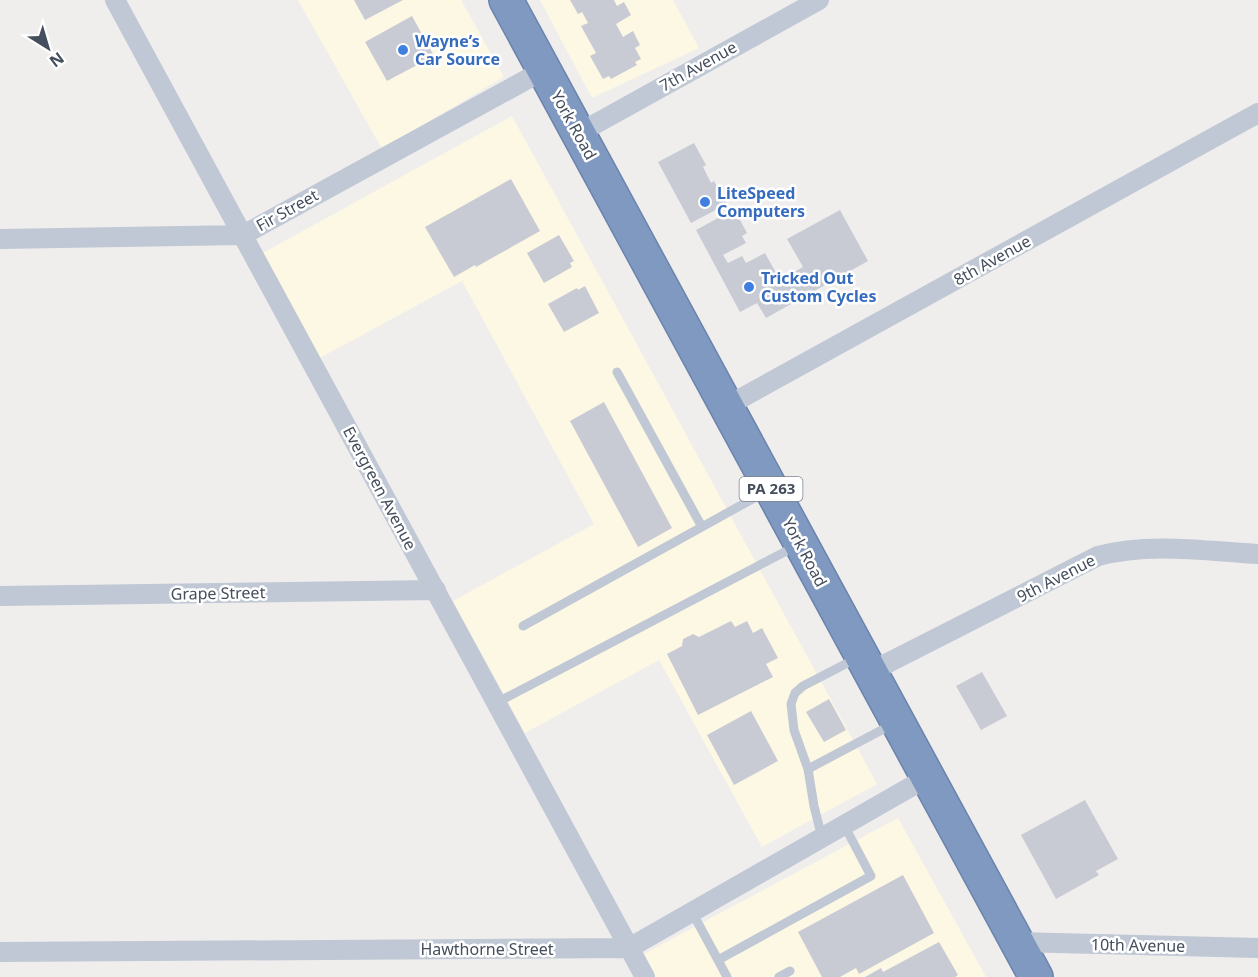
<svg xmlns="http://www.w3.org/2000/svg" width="1258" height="977" font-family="'Noto Sans',sans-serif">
	<rect width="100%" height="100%" fill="#f0eded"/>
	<path fill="#fdf8e4" d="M298,0H461L504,77L382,149Z
		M540,0H673L699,48L592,98Z
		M512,116L877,784L762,847L659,660L525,733L453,601L594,524L462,281L316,360L259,255Z
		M898,818L986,977H652L640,956Z"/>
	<path fill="#c8cbd4" d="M354,0H403L365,20Z
		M570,0H614L617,6L624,2L631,15L616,24L623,37L633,31L640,45L635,48L641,59L635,62L637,65L611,79L609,76L603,79L590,56L596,53L581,26L588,23L582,12L578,14Z
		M412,16L434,56L387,81L365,42Z
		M694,143L706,165L703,167L711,183L714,181L727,204L691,223L658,162Z
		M511,179L540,231L476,267L475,265L454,277L425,227Z
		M840,210L868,261L766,318L757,303L740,312L696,230L729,212L733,219L738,216L747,233L742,236L746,243L723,255L728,263L742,256L746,263L765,253L780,280L803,267L787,239Z
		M559,235L574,261L570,263L572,267L544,283L527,253Z
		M585,286L599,313L564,332L548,304L577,288L578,290Z
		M604,402L672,528L638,547L570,421Z
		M731,621L735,627L747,621L753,633L762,628L778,658L766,664L773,677L698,715L667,654L682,646L683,639L693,634L699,637Z
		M982,672L1007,716L981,730L956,686Z
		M829,699L846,730L824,742L806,712Z
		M751,711L778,761L734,785L707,735Z
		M1085,800L1118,859L1096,871L1099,875L1056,899L1021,835Z
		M903,875L934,933L859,974L856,968L840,977H822L798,932Z
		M939,942L958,975L955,977H865L881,968L883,972Z"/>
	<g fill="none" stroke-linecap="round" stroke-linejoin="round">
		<defs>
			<path id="highway" d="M506,0L1036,977"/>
		</defs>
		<use href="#highway" stroke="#6b84ad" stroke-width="36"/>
		<path stroke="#bfc8d4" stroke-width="9" d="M617,372L702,527
			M523,626L765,492
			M496,703L796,546
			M808,769L893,724
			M822,838L814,806L808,769L794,730L791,704L795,693L803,686L857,658
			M692,912L718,960
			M727,977L718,960L871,876L844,825
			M779,977L790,971"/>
		<path stroke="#bfc8d4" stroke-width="20" d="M115,0L645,977
			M579,133L819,0
			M0,239L243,235L544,70
			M727,406L1258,113
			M0,596L436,590
			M870,672L1098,556C1149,542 1206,551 1258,554
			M1017,942L1258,948
			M0,952L629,948L928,777"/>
		<use href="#highway" stroke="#8099c1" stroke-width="33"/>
	</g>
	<g fill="#3f7fe0" stroke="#fff" stroke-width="2">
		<circle cx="403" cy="50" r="6"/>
		<circle cx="705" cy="202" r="6"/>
		<circle cx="749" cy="287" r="6"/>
	</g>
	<g text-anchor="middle" stroke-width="5" stroke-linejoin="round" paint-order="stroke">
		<rect fill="#fff" stroke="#7c838d" stroke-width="1.5" x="739.5" y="477" width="63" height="24" rx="4.5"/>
		<g font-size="15" font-weight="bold" fill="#444e5c">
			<text x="771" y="494">PA 263</text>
		</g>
		<g font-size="16" font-weight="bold" fill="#366cbe" stroke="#fff" text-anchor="start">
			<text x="415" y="47">Wayne’s<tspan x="415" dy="18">Car Source</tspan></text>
			<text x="717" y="199">LiteSpeed<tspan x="717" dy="18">Computers</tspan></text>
			<text x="761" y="284">Tricked Out<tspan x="761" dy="18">Custom Cycles</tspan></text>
		</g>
		<g font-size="16" fill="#444e5c" stroke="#fff">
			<text transform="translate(698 66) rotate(-29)" y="6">7th Avenue</text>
			<text transform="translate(574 125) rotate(61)" y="6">York Road</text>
			<text transform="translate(287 210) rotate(-29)" y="6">Fir Street</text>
			<text transform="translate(992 260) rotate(-29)" y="6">8th Avenue</text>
			<text transform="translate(380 488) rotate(62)" y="6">Evergreen Avenue</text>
			<text transform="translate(805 552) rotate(62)" y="6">York Road</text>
			<text transform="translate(1056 578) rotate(-27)" y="6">9th Avenue</text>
			<text transform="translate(218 593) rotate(-1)" y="6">Grape Street</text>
			<text transform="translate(1138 945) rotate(1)" y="6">10th Avenue</text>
			<text x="487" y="955">Hawthorne Street</text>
		</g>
	</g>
	<g transform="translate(48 48) rotate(143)" stroke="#ffffff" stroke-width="4.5" paint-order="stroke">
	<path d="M0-4.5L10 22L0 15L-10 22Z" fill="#444e5c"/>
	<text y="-9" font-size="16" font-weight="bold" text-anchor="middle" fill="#444e5c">N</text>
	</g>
</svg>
